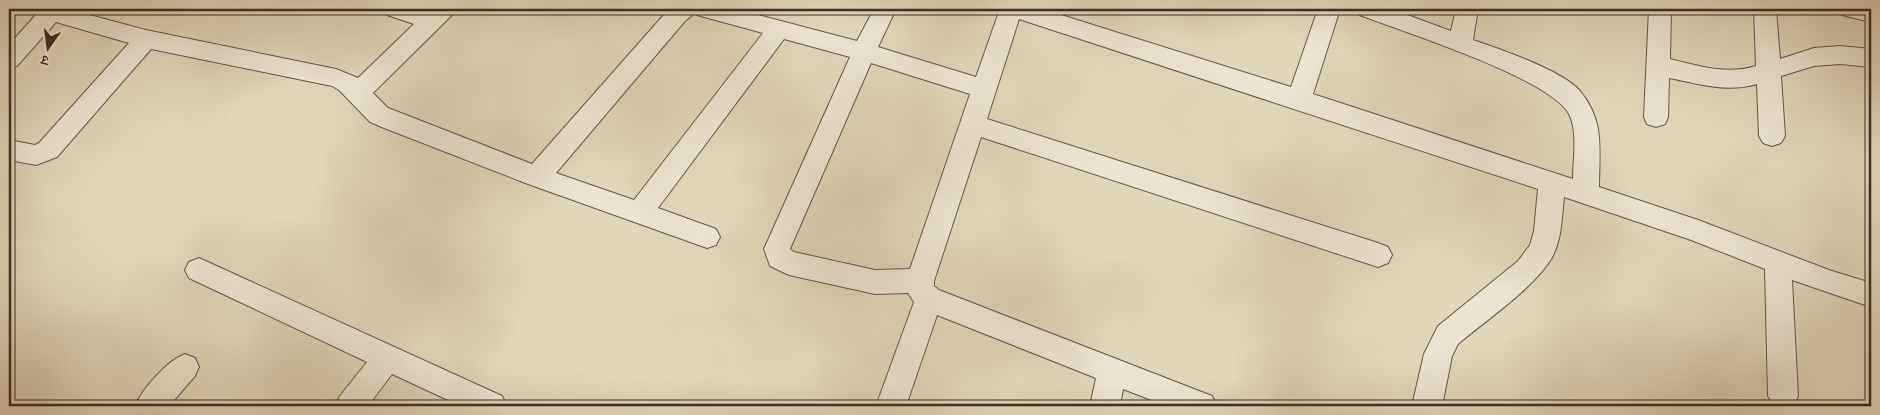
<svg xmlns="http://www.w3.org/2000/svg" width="1880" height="415" font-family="'Gentium Book Plus','Noto Serif Devanagari',serif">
	<rect width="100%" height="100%" fill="#e0d6b9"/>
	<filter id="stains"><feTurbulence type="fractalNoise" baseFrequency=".004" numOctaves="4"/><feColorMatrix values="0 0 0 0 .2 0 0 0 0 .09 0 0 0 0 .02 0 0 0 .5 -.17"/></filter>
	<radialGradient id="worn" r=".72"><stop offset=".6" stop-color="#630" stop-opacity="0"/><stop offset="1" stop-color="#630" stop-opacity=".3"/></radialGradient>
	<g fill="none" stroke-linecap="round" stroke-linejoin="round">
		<defs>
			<path id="street" d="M41,9H67L146,30L336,69L358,78L414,24L387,15L384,9H421L428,11L430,9H455L452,15L373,93L388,108L532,164L669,9H735L857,41L874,9H896L878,47L976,77L1000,9H1042L1291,87L1318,9H1340L1313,94L1573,179C1573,159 1578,132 1569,114C1550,78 1403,32 1360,15L1357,9H1391L1451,31L1456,9H1478L1473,40C1500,49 1563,71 1580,91C1589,102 1596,116 1598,129C1601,148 1599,169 1599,187L1698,220L1829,270L1871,283V307L1792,280L1798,396L1793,406H1774L1768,396L1765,269L1691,240L1564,197C1562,215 1562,234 1555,251C1544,281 1484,322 1458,344L1452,356L1442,406H1412L1424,354L1438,326L1518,261L1530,245L1534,231L1538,189L1019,19L987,119L1378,243L1388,247L1392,255L1388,263L1378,267L981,137L934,281V286L939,290L1212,396L1217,406H1167L1123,389L1120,406H1090L1096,378L937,315L906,406H876L914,302L908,293L875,294L789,275L770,266L764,249L850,57L784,39L658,208L716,229L720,237L716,245L707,248L528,184L384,128L370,122L339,90L332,86L151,49L57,157L36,165L9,160V140L35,145L39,143L129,43L56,22L17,66L9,69V45ZM696,12L697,15L763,33L634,200L556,173L685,21ZM871,63L970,94L910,269L875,270L794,252L790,249Z
				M1649,9H1671L1670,59C1699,66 1727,75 1756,66L1754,9H1776L1780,59L1814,48L1840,46L1871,49V67L1840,64L1814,66L1781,76L1785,136L1781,143L1772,146L1763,143L1759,136L1757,84C1727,93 1700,84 1669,78L1668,117L1665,124L1656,127L1647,124L1644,117Z
				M1839,9H1871V22L1842,15Z
				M199,258L502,396L507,406H461L392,374L368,406H335L340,396L367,362L189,278L185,270L189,262Z
				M185,354L195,358L199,367L195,376L169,406H135C142,389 168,360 185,354Z"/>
		</defs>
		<use href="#street" stroke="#645848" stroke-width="2"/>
		<use href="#street" fill="#ebe4d2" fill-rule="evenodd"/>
	</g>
	<rect width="1880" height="415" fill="none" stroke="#e0d6b9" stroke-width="30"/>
	<rect x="10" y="10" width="1860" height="395" fill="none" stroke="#3b2e23" stroke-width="2.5"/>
	<rect x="15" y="15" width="1850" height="385" fill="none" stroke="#3b2e23"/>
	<g transform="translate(48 48) rotate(194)" stroke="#ebe4d2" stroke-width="4" paint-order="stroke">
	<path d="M0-4L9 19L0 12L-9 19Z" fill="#3b2e23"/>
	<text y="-8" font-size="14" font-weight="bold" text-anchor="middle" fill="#3b2e23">उ</text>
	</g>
	<rect width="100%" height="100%" filter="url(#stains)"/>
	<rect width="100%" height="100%" fill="url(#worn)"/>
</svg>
